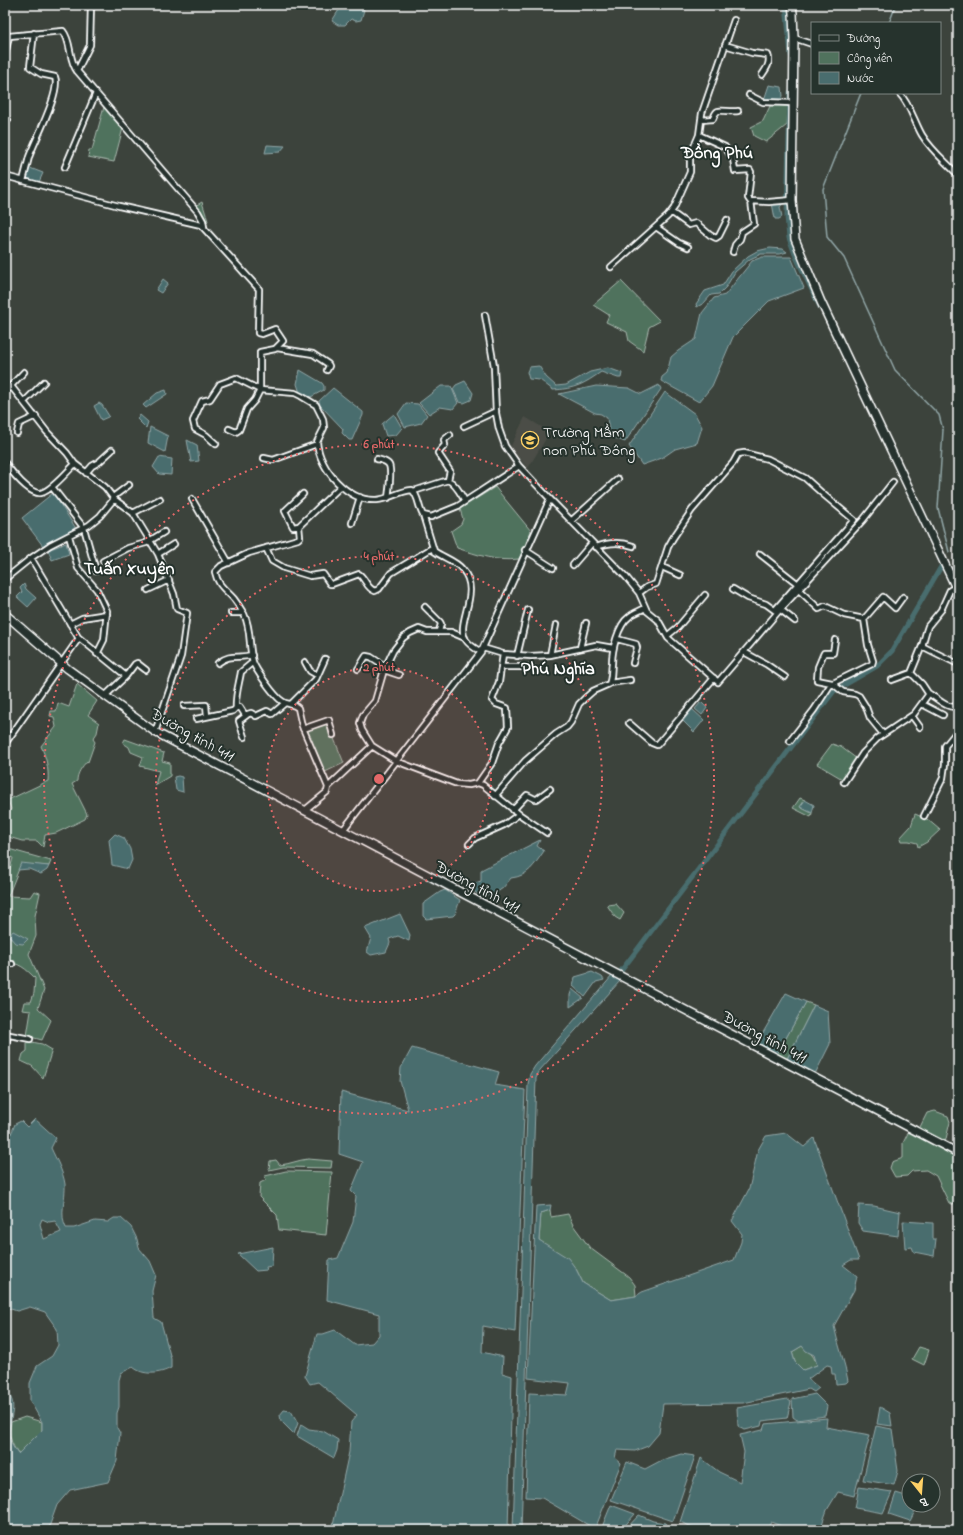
<svg xmlns="http://www.w3.org/2000/svg" width="963" height="1535" font-family="'Indie Flower',sans-serif">
	<rect width="100%" height="100%" fill="#3c433c"/>
	<filter id="ink" filterUnits="userSpaceOnUse"><feTurbulence type="fractalNoise" baseFrequency=".025" numOctaves="2"/><feDisplacementMap in="SourceGraphic" scale="8" xChannelSelector="R" yChannelSelector="G"/><feConvolveMatrix kernelMatrix="1 2 1 2 8 2 1 2 1" color-interpolation-filters="sRGB"/></filter>
	<g filter="url(#ink)">
		<path fill="#4c4e47" d="M525,417L550,432L528,468L510,448Z"/>
		<path fill="#50725d" stroke="#a8b8ae" d="M788,105L787,125L766,142L754,136L751,127L763,121L770,106Z
			M104,107L123,128L114,162L88,157L89,150H92Z
			M202,202L208,221L207,222L195,206Z
			M621,281L660,321L649,327L643,351L629,341L627,332L606,322L609,315L593,305Z
			M495,487L531,531L519,559C497,562 478,555 457,548L451,531L461,524L463,519L460,509Z
			M77,684L97,701L88,715L99,723L97,733L93,739L95,742L88,762L87,761C82,767 77,773 77,781L72,784L87,814L85,819L56,833L45,835L43,847L37,841H22L5,836L7,830L5,829V819L11,809L8,800L48,781C49,769 46,757 41,746L56,727L54,717L50,716L51,711H56L58,703L69,707Z
			M328,724L344,763L323,773L305,730Z
			M125,739L164,753L162,761L170,763V776L155,785L159,771L140,766L143,757L131,752L129,747L123,743Z
			M832,744L841,747L857,759L844,780L817,764Z
			M800,798L805,800L800,807L812,813L811,817L793,808Z
			M915,814L927,819L940,830L927,842L918,847L917,843L909,841H901L900,838L911,826Z
			M5,848L51,861L49,866L21,864L8,896L30,897L34,891L40,893L35,916L36,936L29,954L44,990L38,1008L51,1020L42,1040L27,1036L31,1011L22,1010L24,1002H31L34,993L35,978C27,970 18,961 5,963V887L13,858L5,855Z
			M616,904L624,913L620,920L615,917L607,905Z
			M806,1002L814,1005L787,1059L777,1054Z
			M27,1041L42,1044L52,1050L43,1078L32,1066L21,1061L23,1054L27,1051Z
			M935,1111L948,1116L950,1122L945,1143L919,1129L927,1113Z
			M909,1131L958,1157V1203L955,1205L949,1203L936,1176L926,1170L912,1171L907,1176L895,1177L890,1168L892,1162L903,1158V1143Z
			M308,1159L332,1161L331,1168L283,1167L269,1170L270,1161L276,1160L280,1165C290,1164 298,1160 308,1159Z
			M286,1171L332,1172L326,1235L279,1230L277,1215L259,1197L260,1183L266,1180L265,1176Z
			M550,1210L551,1217L568,1214L573,1225L590,1248L629,1277L635,1285L636,1296L611,1300L583,1283L576,1269L539,1240L541,1213Z
			M802,1346C810,1355 812,1351 817,1365L803,1370L795,1362L792,1352Z
			M919,1347L929,1350L924,1365L912,1359Z
			M25,1417L42,1422V1430L18,1454C11,1443 8,1435 11,1422Z"/>
		<path fill="#496d6e" stroke="#92a7a8" fill-rule="evenodd" d="M342,5H362L364,10L361,20L356,21L351,19L345,25H338L332,21Z
			M769,85L782,87L783,96L781,101L764,100Z
			M267,145L285,146L280,152L265,153Z
			M30,168L43,173L39,182L26,178Z
			M781,202L783,203L780,207L782,217L779,219H775L772,203Z
			M770,248L783,249L787,252L780,254H761L750,259L735,272L726,287L719,294L711,295L704,303L697,307L696,304L705,291L723,285L732,271L748,256L757,251Z
			M762,257H791L804,288L769,301L733,337L712,386L699,402L661,381L662,377L667,373L671,357L678,351L696,339L702,313L714,298L725,295L752,261Z
			M163,279L168,283L161,293L156,290Z
			M539,366L546,377L556,386L566,385L590,372L608,368L622,373L621,378H618L601,372C584,384 575,389 553,390L540,380L529,379L527,372L529,367Z
			M300,370L322,383L324,386V390L311,397L300,393L297,384Z
			M465,381L473,393L471,400L464,403L459,402L453,389L456,385Z
			M659,385L661,389L625,442L610,436L607,418L601,414L595,413L559,394L596,386L629,388L641,394Z
			M441,386H451L458,403L453,409L440,407L429,414L419,403Z
			M333,388L363,412V415L352,440H349L342,433L343,429L320,405L319,401Z
			M166,390L167,394L146,408L143,405L157,393Z
			M665,392L695,414L702,427L697,443L675,449L662,458L642,465L629,446Z
			M99,403L102,405L109,416L108,417L101,420L94,406Z
			M406,403L418,404L427,415L421,423L405,427L398,414Z
			M394,414L402,428L396,435L386,436L382,424Z
			M140,415L148,422L146,428L137,419Z
			M150,427L168,436L165,452L148,443Z
			M187,440L197,445L199,461L191,462Z
			M159,457L172,459L171,475L159,474L153,467Z
			M53,493L75,527V531L43,546L22,518Z
			M66,543L69,554L52,560L48,550Z
			M24,584L26,589L36,598L28,607L17,597L22,592L20,588Z
			M701,702L707,708L702,715L695,709Z
			M692,709L704,720L694,732L683,721Z
			M178,776L182,777L183,792L176,790L174,777Z
			M805,800L814,805L812,813L800,807Z
			M115,834L124,838L130,849L132,860L128,869L112,865L109,840Z
			M540,840L537,846L544,851C534,865 529,876 511,878L503,888L493,895L478,894L466,886L481,881V870Z
			M21,863L49,866L47,870L41,874L29,869L18,870Z
			M445,890L460,900L455,914L453,916L426,919L423,916V904L440,892Z
			M400,914L410,935L409,941L398,936L389,939L390,943L386,952L371,955L367,952L371,938L365,928Z
			M13,931L28,939L23,944L15,943L9,936Z
			M592,972L602,977L604,980L596,982L585,997L573,986L575,977Z
			M612,976L620,981L540,1070L536,1078L521,1530H513L528,1084L530,1074L535,1066Z
			M572,989L583,998L570,1007V995Z
			M786,993L806,1002L777,1054L757,1043Z
			M814,1005L828,1011L830,1044L815,1074L787,1059Z
			M412,1048L499,1072L495,1085L525,1090L515,1332L483,1326L482,1352L503,1357L502,1373L512,1376L508,1530H332L349,1452L351,1422L357,1415L318,1382L310,1384L305,1376L317,1334H323L335,1330L355,1345L372,1343L379,1335V1314L327,1300L329,1260L338,1258L353,1222L356,1196L351,1191L363,1162L339,1154L341,1092L408,1110L400,1081L401,1068Z
			M35,1119L56,1138L51,1148C56,1159 63,1171 65,1184C66,1199 59,1214 66,1228H74L95,1221L108,1222L114,1218H121L131,1227L137,1239L139,1248L150,1261L156,1275L152,1291L154,1318L161,1322L171,1359V1368C160,1374 143,1376 133,1367L121,1373L119,1380V1407L117,1413V1428L120,1433L117,1461L108,1482L70,1490L57,1505L48,1530H5V1395L10,1396C18,1409 6,1425 10,1440C11,1444 15,1450 18,1454L42,1430V1422L30,1401V1383L37,1366L52,1356L58,1345L57,1329L45,1312L30,1307L17,1311L5,1307V1141L11,1134L15,1124L21,1121L27,1127ZM42,1219L49,1222L55,1221L61,1232L44,1239L40,1224Z
			M786,1133L804,1147L814,1138L859,1260H851L843,1265L857,1276L854,1290L834,1326C838,1345 845,1362 848,1381L846,1383L836,1384L835,1374H832L831,1366L827,1365L808,1379L819,1388L814,1392L809,1389L743,1403L663,1404L659,1433L648,1446L635,1451L617,1450L615,1458L621,1463L595,1529L542,1498L526,1497L529,1393L567,1395L570,1383L528,1378L536,1206L551,1205L550,1210L541,1213L539,1240L568,1258L576,1269L583,1283L611,1300L636,1296L642,1292L734,1260L741,1242L742,1234L732,1221L749,1189L758,1150L766,1136ZM802,1346L806,1351L814,1355L817,1365L803,1370L795,1362L792,1352Z
			M859,1205L874,1206L900,1212L898,1236L863,1231L858,1223Z
			M903,1221L933,1223V1239H936L934,1256L914,1252L912,1247L905,1248Z
			M273,1247L272,1266L266,1267L267,1270L256,1271L238,1254Z
			M815,1394L827,1406L825,1416L797,1420L793,1417L792,1399Z
			M787,1399L791,1402L787,1418L762,1421L761,1426L745,1430L738,1426L737,1408Z
			M880,1407L890,1413L892,1426L877,1424Z
			M284,1410L291,1411L298,1423L294,1434L281,1421L280,1415Z
			M827,1418L826,1427L870,1435L854,1496L838,1492L827,1510L821,1527L810,1529L809,1530H791L771,1522L767,1530H700L680,1522L701,1458L719,1472L740,1482L744,1452L740,1435L763,1430L765,1424Z
			M301,1424L309,1429L323,1431L338,1440L337,1450L334,1458L297,1436Z
			M876,1426L892,1429L898,1471L894,1485L863,1480Z
			M681,1454L695,1456L673,1521L611,1500L627,1462L645,1469L662,1460Z
			M859,1487L892,1492L883,1513L855,1508Z
			M896,1493L909,1497V1505H918L910,1521L889,1514Z
			M611,1505L635,1514L621,1530H608L602,1527Z
			M639,1515L653,1521L666,1523L669,1528L668,1530H625Z"/>
		<g fill="none" stroke-linecap="round" stroke-linejoin="round">
			<path stroke="#92a7a8" stroke-width="1.5" d="M889,23L896,5
				M861,93L823,189L827,237L844,258L895,370L939,415L943,430L938,508L949,552"/>
			<path stroke="#496d6e" stroke-width="5" d="M786,5L791,56
				M790,92L787,216L789,238L796,257L820,307
				M953,589L958,600
				M621,971L834,691L877,666L892,651L942,565"/>
			<defs>
				<path id="minor" d="M5,34L9,36L63,31C72,42 68,59 77,71L198,212L203,221L204,227
					M794,38L812,44
					M725,45L752,53L768,55C771,63 766,69 762,75
					M5,55L9,36
					M77,71L90,45L91,5
					M899,93C910,104 914,121 922,135C931,150 946,162 958,175
					M749,95L763,102L793,103
					M5,118L8,120
					M701,120L713,119C714,117 715,112 718,111C720,110 733,112 738,111
					M699,135L725,147L733,159L735,171L750,170L751,172L748,198L750,201L769,202L792,200
					M65,167L96,93
					M5,176L119,206L201,225L259,289L258,333L262,334L275,329L283,341L275,349L260,352V390L255,400L247,409L239,430L236,432L229,429
					M23,181C25,173 27,165 29,157C35,140 61,92 55,77L41,74L30,67L34,33
					M671,212L689,225L696,223L710,235L716,238L719,236L727,220
					M656,227L679,243L688,247
					M733,252L735,245L740,239L742,232L754,224L751,201
					M611,267L668,216L674,208L690,172V156L699,135L702,113L734,20
					M485,315L494,366L496,413L499,429L505,446L519,466L550,499L626,577L639,593L647,611L658,620L668,638L718,682L778,612L863,520L893,482
					M277,348L313,354L328,364L329,366L327,370
					M11,386L47,432L67,453L75,464L105,487L114,499
					M5,392L24,372
					M24,402L44,382
					M464,426L496,411
					M17,433L19,424L36,416
					M216,444L206,435L195,429L193,421L202,401L210,399L220,384L236,378L260,390L295,393L301,396L316,405L323,419L324,428L317,442C319,469 348,502 377,500C389,499 399,491 412,490C419,496 418,507 423,515L431,517L458,506L519,466
					M264,458L273,460L317,444
					M377,459C381,460 387,461 389,465C392,471 389,490 388,498
					M5,463C11,471 30,495 41,493C51,491 67,472 75,464
					M86,473L92,466L99,462L112,450
					M448,480L450,471L438,453L445,445L444,440L450,435
					M52,487L84,528L96,571
					M414,491L448,480C456,484 460,493 465,501
					M303,494L285,511L293,527L299,526L341,486
					M113,497L129,485
					M192,499L229,563
					M133,513L160,499
					M423,515L434,551C442,557 456,561 462,569C483,592 454,623 466,640C469,645 476,649 481,652
					M571,521L618,479
					M352,523L360,497
					M299,526L300,537L298,539L249,553L221,566L215,572C218,586 225,589 234,599C237,603 241,609 244,614C252,631 248,645 253,662C255,669 275,697 282,701C287,705 293,703 298,708L302,726L328,787L327,792L305,810
					M69,536L78,568L97,590L107,611L104,640L97,654
					M596,547C609,542 620,541 633,546
					M266,548L272,561L284,568L310,576L323,574L330,584H332L359,574C366,579 366,588 375,591L379,589L391,573L432,548
					M525,550L553,568
					M158,554L174,544
					M760,554L798,584
					M31,558L78,637L126,676
					M103,561L128,548L146,543L164,532
					M573,565L592,543
					M662,567L680,575
					M5,579L31,558L50,545L89,525L100,516L114,499L133,513L158,554L174,594L177,609L187,613L181,656L155,732
					M733,589L748,598L766,604L777,612
					M148,590L169,580
					M799,590L819,609L825,606L844,615L864,619
					M639,593L647,587L656,584L668,547L673,538L692,510L733,463L738,454L744,453L768,459L805,478L824,495L854,520L775,610
					M425,607L440,622L441,624L439,631
					M781,610L795,621
					M231,613H243
					M70,624L82,618L107,614
					M667,636L678,627L705,595
					M465,638L451,632H427L419,629L410,633L403,638L393,651L384,670L375,701L363,715L360,723L362,730L372,746L396,761L457,784L469,785L478,783L483,785L519,814L547,833
					M617,639L636,644L637,648L633,663
					M835,640L833,653H824L823,655L818,667L817,680L832,683L843,692L855,694L859,696L866,707L870,718L883,734
					M922,646L958,664
					M483,648L503,654L531,656L550,655L596,645L613,648
					M580,648L586,623
					M744,652L766,664L785,677
					M550,655L556,625
					M517,656L528,610
					M253,662L241,672C239,684 235,696 236,708L240,707L245,715L251,713L256,716L267,711L272,714L285,703
					M305,662L310,671L317,675
					M218,663C231,653 238,659 252,655
					M501,667H531
					M358,669L366,656L371,657L385,666
					M384,670L399,675
					M892,680L911,673
					M610,683L630,680
					M928,693C937,698 948,710 958,706
					M105,696L126,676L135,664L137,663L146,670
					M291,704L316,679L325,659
					M922,704L943,715
					M184,706L206,705L207,716
					M912,716L920,727
					M196,719L233,711L236,708
					M629,723L652,743L657,745L714,678
					M303,729L329,720L333,735
					M244,737L239,721L247,715
					M790,741L814,710L831,684L872,664L873,661L868,645L864,619L883,597L895,608L903,597
					M5,744L79,638
					M844,782L863,753L878,738L914,714L928,695V693L922,684L911,673L922,646L926,632L928,626L941,610L950,590L956,587
					M478,783L492,763L499,743L508,727L507,708L496,704L492,700L499,682L503,654
					M328,787L372,746
					M495,796L525,761L556,734L567,727L571,722L579,704L584,699L593,691L609,684C612,678 611,670 612,663C612,650 618,625 629,617C633,613 640,611 645,608
					M513,810L527,795L535,799H537L550,789
					M924,816L943,778L945,764V746L958,730
					M343,830L481,652L550,499
					M469,844L475,838L504,825L519,814
					M5,965L12,964
					M5,1034L30,1039
					M5,1049L8,1035"/>
				<path id="secondary" d="M792,5L793,13L794,38L792,200L795,239L821,302L958,592
					M5,614L68,669L155,732L958,1153"/>
			</defs>
			<use href="#minor" stroke="#fff" stroke-width="8"/>
			<use href="#secondary" stroke="#fff" stroke-width="10"/>
			<use href="#minor" stroke="#26332d" stroke-width="4.5"/>
			<use href="#secondary" stroke="#26332d" stroke-width="7"/>
		</g>
	</g>
	<circle cx="379" cy="779" r="112" fill="#e26868" fill-opacity=".12"/>
	<g fill="none" stroke="#e26868" stroke-width="2" stroke-dasharray="2 4">
		<circle cx="379" cy="779" r="112"/>
		<circle cx="379" cy="779" r="223"/>
		<circle cx="379" cy="779" r="335"/>
	</g>
	<defs>
		<symbol id="school-ring" viewBox="-11 -11 22 22"><circle r="9.5" fill="#26332d" stroke="#ffd166" stroke-width="1.5"/><path d="M0-5L7-2L0 1L-7-2ZM-4 1L0 2.5L4 1V4Q0 6-4 4Z" fill="#ffd166"/></symbol>
	</defs>
	<g fill-rule="evenodd">
		<use href="#school-ring" x="520" y="430" width="20" height="20"/>
	</g>
	<g text-anchor="middle" stroke-width="4" stroke-linejoin="round" paint-order="stroke">
		<g font-size="16" fill="#fff" stroke="#26332d" text-anchor="start">
			<text x="543" y="437">Trường Mầm<tspan x="543" dy="18">non Phú Đông</tspan></text>
		</g>
		<g font-size="16" fill="#fff" stroke="#26332d">
			<text transform="translate(193 734) rotate(29)" y="6">Đường tỉnh 411</text>
			<text transform="translate(478 886) rotate(28)" y="6">Đường tỉnh 411</text>
			<text transform="translate(765 1036) rotate(28)" y="6">Đường tỉnh 411</text>
		</g>
		<g font-size="18" font-weight="bold" fill="#fff" stroke="#26332d">
			<text x="717" y="158">Đồng Phú</text>
			<text x="129" y="574">Tuấn Xuyên</text>
			<text x="558" y="674">Phú Nghĩa</text>
		</g>
	</g>
	<circle cx="379" cy="779" r="6" fill="#e26868" stroke="#26332d" stroke-width="2"/>
	<g font-size="12" text-anchor="middle" font-weight="bold" fill="#e26868" stroke="#26332d" stroke-width="4" stroke-linejoin="round" paint-order="stroke">
		<text x="379" y="448">6 phút</text>
		<text x="379" y="560">4 phút</text>
		<text x="379" y="671">2 phút</text>
	</g>
	<rect width="963" height="1535" fill="none" stroke="#26332d" stroke-width="20"/>
	<rect x="10" y="10" width="943" height="1515" fill="none" stroke="#fff" stroke-width="1.5" filter="url(#ink)"/>
	<rect x="811" y="22" width="130" height="72" fill="#26332d" stroke="#7d8581"/>
	<rect x="819" y="35" width="20" height="6" fill="#26332d" stroke="#7d8581"/>
	<text x="847" y="42" font-size="12" fill="#ffffff">Đường</text>
	<rect x="819" y="52" width="20" height="12" fill="#50725d" stroke="#7d8581"/>
	<text x="847" y="62" font-size="12" fill="#ffffff">Công viên</text>
	<rect x="819" y="72" width="20" height="12" fill="#496d6e" stroke="#7d8581"/>
	<text x="847" y="82" font-size="12" fill="#ffffff">Nước</text>
	<g transform="translate(921 1493) rotate(163)"><circle r="19" fill="#26332d" stroke="#7d8581"/>
	<path d="M0-3L7 15L0 10L-7 15Z" fill="#ffd166"/>
	<text y="-6" font-size="11" font-weight="bold" text-anchor="middle" fill="#ffffff">B</text>
	</g>
</svg>
